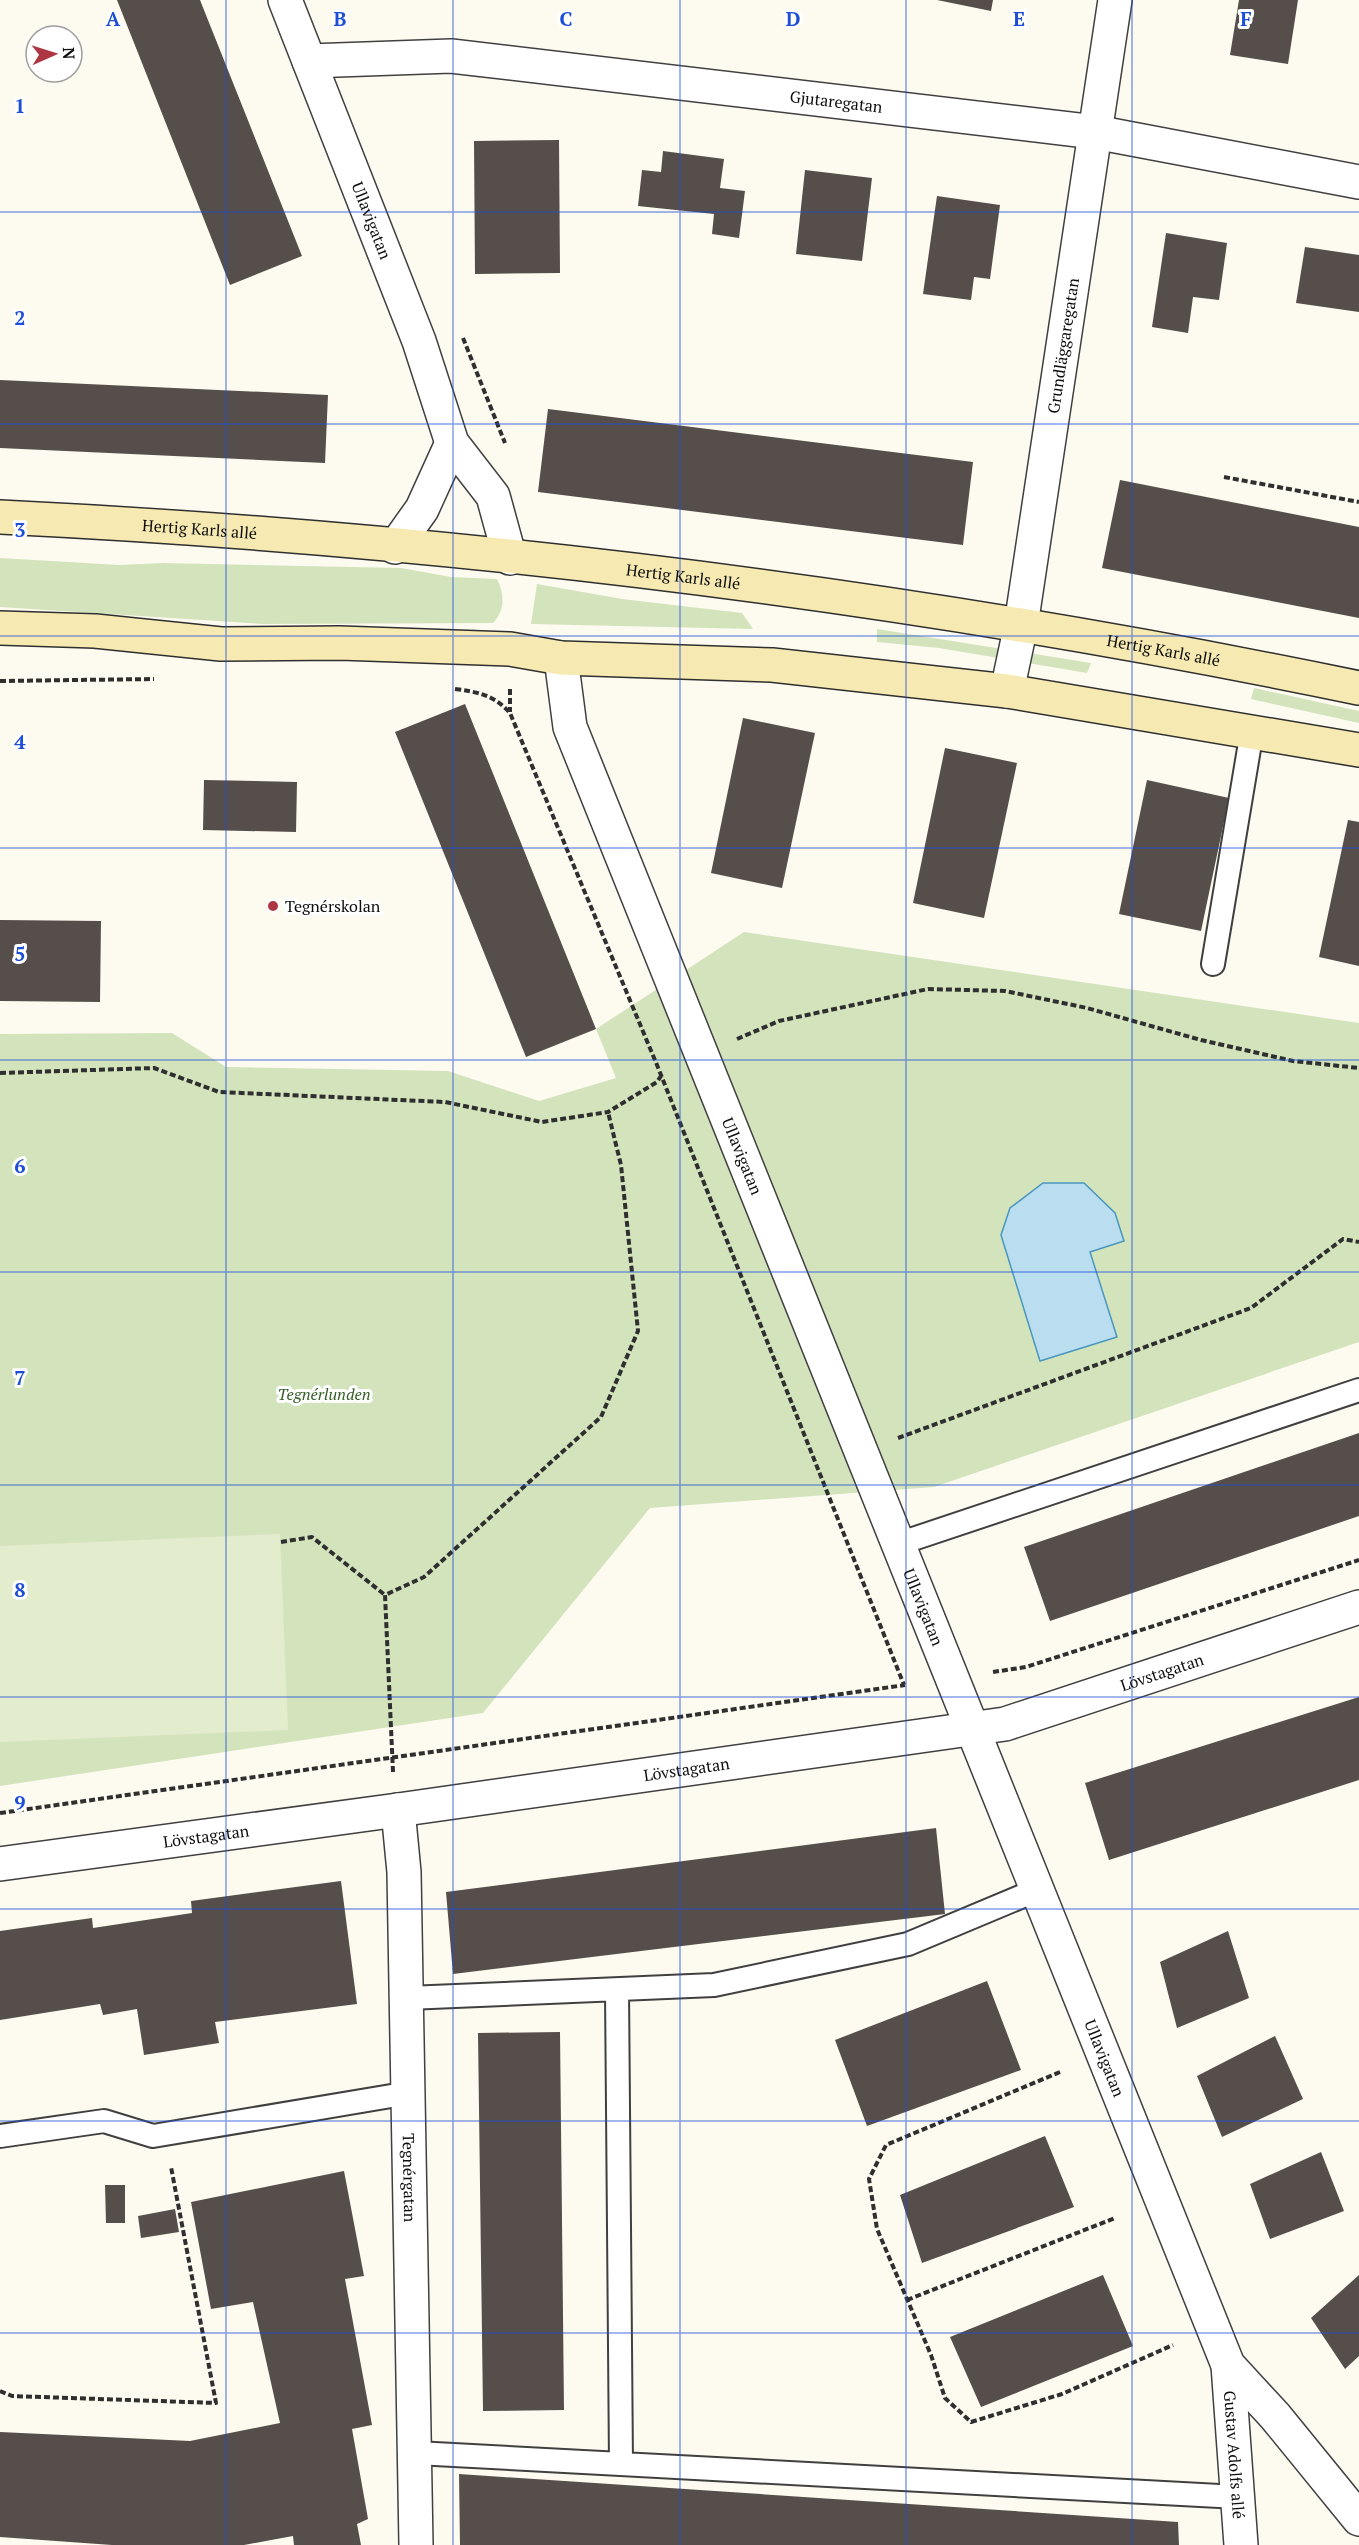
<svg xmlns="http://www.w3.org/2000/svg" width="1359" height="2545" font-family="'PT Serif',serif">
	<rect width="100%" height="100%" fill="#fdfaef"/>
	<path fill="#d3e4bd" d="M0,558L119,565L164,563L401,568L451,577L497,579C505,595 505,610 493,623L262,624L0,607Z
		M537,584L622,599L742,613L753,629L531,624Z
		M877,629L1091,663L1087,673L939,648L877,642Z
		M1254,688L1359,711V723L1251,699Z
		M744,932L1359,1023V1342L934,1487L650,1508L483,1713L0,1786V1034L172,1033L226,1067L448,1071L539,1101L616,1078L596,1029Z"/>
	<path fill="#e3eccd" d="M280,1534L288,1730L0,1742V1546Z"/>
	<path fill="#badeef" stroke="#4996be" stroke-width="1.5" d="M1043,1183H1084L1115,1213L1124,1241L1090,1252L1117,1337L1040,1361L1001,1235L1010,1208Z"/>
	<path fill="#554e4b" d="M117,0H200L302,256L230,285Z
		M937,0H993L991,11Z
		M1239,0H1298L1288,64L1230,55Z
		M559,140L560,273L475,274L474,141Z
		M663,151L724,159L720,188L745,191L739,238L712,234L714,214L638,206L642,170L661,172Z
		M805,170L872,178L862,261L796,254Z
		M937,196L1000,205L990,279L974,277L971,300L923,294Z
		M1166,233L1227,243L1219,300L1193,297L1188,333L1152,327Z
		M1305,247L1359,255V312L1296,303Z
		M0,380L328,395L325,463L0,448Z
		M548,409L973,462L963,545L538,492Z
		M1120,480L1359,527V618L1102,568Z
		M465,704L596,1029L526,1057L395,732Z
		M743,718L815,733L782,888L711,873Z
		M945,748L1017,763L984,918L913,903Z
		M204,780L297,782L296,832L203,830Z
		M1147,780L1229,798L1201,931L1119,914Z
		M1348,820L1359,822V966L1319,957Z
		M0,920L101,921L100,1002L0,1001Z
		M1359,1433V1516L1050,1621L1024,1547Z
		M1359,1697V1780L1109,1860L1085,1783Z
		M936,1828L945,1914L453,1974L446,1892Z
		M341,1881L357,2004L215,2022L219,2043L144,2055L137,2009L103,2015L100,2004L0,2020V1931L92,1918L93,1928L192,1913L191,1901Z
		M1228,1931L1249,1998L1177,2028L1160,1962Z
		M987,1981L1021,2070L867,2126L835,2040Z
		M560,2032L564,2410L483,2411L478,2033Z
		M1275,2036L1303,2099L1222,2137L1197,2076Z
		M1045,2136L1074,2207L922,2263L900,2195Z
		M1321,2152L1344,2211L1270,2239L1250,2184Z
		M344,2171L364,2276L345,2279L372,2425L352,2429L368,2519L357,2524L361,2545H294L293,2536L244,2545H112L0,2537V2432L190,2441L280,2423L253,2302L211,2309L191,2202Z
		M105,2185H125V2223H106Z
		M175,2209L179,2232L141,2238L138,2216Z
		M1103,2275L1133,2346L981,2407L950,2337Z
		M1359,2275V2356L1345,2369L1311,2318Z
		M459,2474L1178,2522L1179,2545H460Z"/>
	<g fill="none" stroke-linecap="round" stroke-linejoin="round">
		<defs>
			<path id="service" d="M1213,964L1252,731
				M898,1544L1359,1390
				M617,1990L621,2464
				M407,1998L714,1985L908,1944L1037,1890
				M0,2136L104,2121L153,2136L409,2093
				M416,2453L1238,2497"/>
			<g id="minor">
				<path id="s1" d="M285,0L419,341L452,443L493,496L510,558"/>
				<path id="s2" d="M309,61L451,56L1095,132L1359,182"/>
				<path d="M395,547L422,509L452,443"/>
				<path id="s3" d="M561,658L570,727L1228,2365L1275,2416L1359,2519"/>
				<path id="s4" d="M1007,691L1021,625L1115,0"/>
				<path id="s5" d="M398,1810L404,1872L416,2545"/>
				<path id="s6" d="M0,1864L398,1810L1005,1724L1359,1607"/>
				<path id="s7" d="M1228,2365L1241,2545"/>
			</g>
			<g id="secondary">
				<path id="s8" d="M0,517C454,539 914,596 1359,688"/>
				<path d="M0,628L95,631L221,644L340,643L510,649L561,658L772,665L1007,691L1359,750"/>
			</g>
		</defs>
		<use href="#service" stroke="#404040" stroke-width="26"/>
		<use href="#minor" stroke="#404040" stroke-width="36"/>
		<use href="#secondary" stroke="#2f2f2f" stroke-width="36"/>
		<path stroke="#2f2f2f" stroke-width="4" stroke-dasharray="6 3" stroke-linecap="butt" d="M463,338L505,443
			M1224,477L1359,502
			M0,681L154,679
			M455,689C478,692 494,695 510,713L657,1065L904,1685
			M510,689V712
			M737,1039L779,1021L928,989L1005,991L1087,1008L1201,1040L1293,1061L1359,1068
			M0,1073L154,1068L219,1092L445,1102L542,1122L608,1112L657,1082L661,1076
			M898,1438L1251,1308L1343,1239L1359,1242
			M281,1542L312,1537L385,1595
			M993,1672L1026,1667L1359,1560
			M393,1772L385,1595L424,1577L601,1417L638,1331L621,1165L608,1112
			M0,1813L905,1685
			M1060,2072L886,2145L869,2179L877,2229L931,2355L945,2398L971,2422L1062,2394L1173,2345
			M907,2300L1115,2218
			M0,2391L12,2396L216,2403L171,2167"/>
		<use href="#service" stroke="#fff" stroke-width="22"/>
		<use href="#minor" stroke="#fff" stroke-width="33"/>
		<use href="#secondary" stroke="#f6eab2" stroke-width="33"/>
	</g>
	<path fill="none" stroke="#1d4ed8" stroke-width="1.5" stroke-opacity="0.55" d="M226,0V2545M453,0V2545M680,0V2545M906,0V2545M1132,0V2545M0,212H1359M0,424H1359M0,636H1359M0,848H1359M0,1060H1359M0,1272H1359M0,1485H1359M0,1697H1359M0,1909H1359M0,2121H1359M0,2333H1359"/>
	<circle fill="#ae3542" stroke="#fff" stroke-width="2" cx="273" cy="906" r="6"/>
	<g text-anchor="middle" stroke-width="6" stroke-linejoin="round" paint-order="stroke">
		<g font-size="16" fill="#0d0d0d" stroke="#fff">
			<text dy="6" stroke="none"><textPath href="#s2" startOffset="530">Gjutaregatan</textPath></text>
			<text dy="6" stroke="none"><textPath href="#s1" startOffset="237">Ullavigatan</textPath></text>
			<text dy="6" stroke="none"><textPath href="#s4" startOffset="350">Grundläggaregatan</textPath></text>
			<text dy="6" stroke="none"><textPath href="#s8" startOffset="200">Hertig Karls allé</textPath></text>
			<text dy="6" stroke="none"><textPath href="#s8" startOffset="686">Hertig Karls allé</textPath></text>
			<text dy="6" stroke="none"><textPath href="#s8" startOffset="1172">Hertig Karls allé</textPath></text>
			<text dy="6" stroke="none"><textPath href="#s3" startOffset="532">Ullavigatan</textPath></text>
			<text dy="6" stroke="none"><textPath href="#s3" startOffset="1018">Ullavigatan</textPath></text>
			<text dy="6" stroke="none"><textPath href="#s6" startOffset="1180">Lövstagatan</textPath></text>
			<text dy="6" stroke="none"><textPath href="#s6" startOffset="693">Lövstagatan</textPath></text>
			<text dy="6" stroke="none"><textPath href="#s6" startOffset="208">Lövstagatan</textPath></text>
			<text dy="6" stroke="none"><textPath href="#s3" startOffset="1504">Ullavigatan</textPath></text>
			<text dy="6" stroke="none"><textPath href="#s5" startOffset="368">Tegnérgatan</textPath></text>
			<text dy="6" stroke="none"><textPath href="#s7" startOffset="90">Gustav Adolfs allé</textPath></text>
		</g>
		<g font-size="16" fill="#0d0d0d" stroke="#fff" text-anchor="start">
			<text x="285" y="912">Tegnérskolan</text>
		</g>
		<g font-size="16" font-style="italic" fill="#345e25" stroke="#fff">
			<text x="324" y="1400">Tegnérlunden</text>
		</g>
	</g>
	<g font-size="20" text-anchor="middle" font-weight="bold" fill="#1d4ed8" stroke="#fff" stroke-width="6" stroke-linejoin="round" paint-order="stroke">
		<text x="113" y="26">A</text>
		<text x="340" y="26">B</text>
		<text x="566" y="26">C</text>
		<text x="793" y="26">D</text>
		<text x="1019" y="26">E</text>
		<text x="1246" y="26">F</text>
		<text x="20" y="113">1</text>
		<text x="20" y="325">2</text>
		<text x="20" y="537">3</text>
		<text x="20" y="749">4</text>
		<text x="20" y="961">5</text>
		<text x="20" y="1173">6</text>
		<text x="20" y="1385">7</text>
		<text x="20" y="1597">8</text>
		<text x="20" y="1810">9</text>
	</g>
	<g transform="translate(54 54) rotate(87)"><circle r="28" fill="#ffffff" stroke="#9e9e9e" stroke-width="1.5"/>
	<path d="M0-4.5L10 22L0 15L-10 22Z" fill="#ae3542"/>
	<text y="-9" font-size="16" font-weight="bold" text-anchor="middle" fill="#0d0d0d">N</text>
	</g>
</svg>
